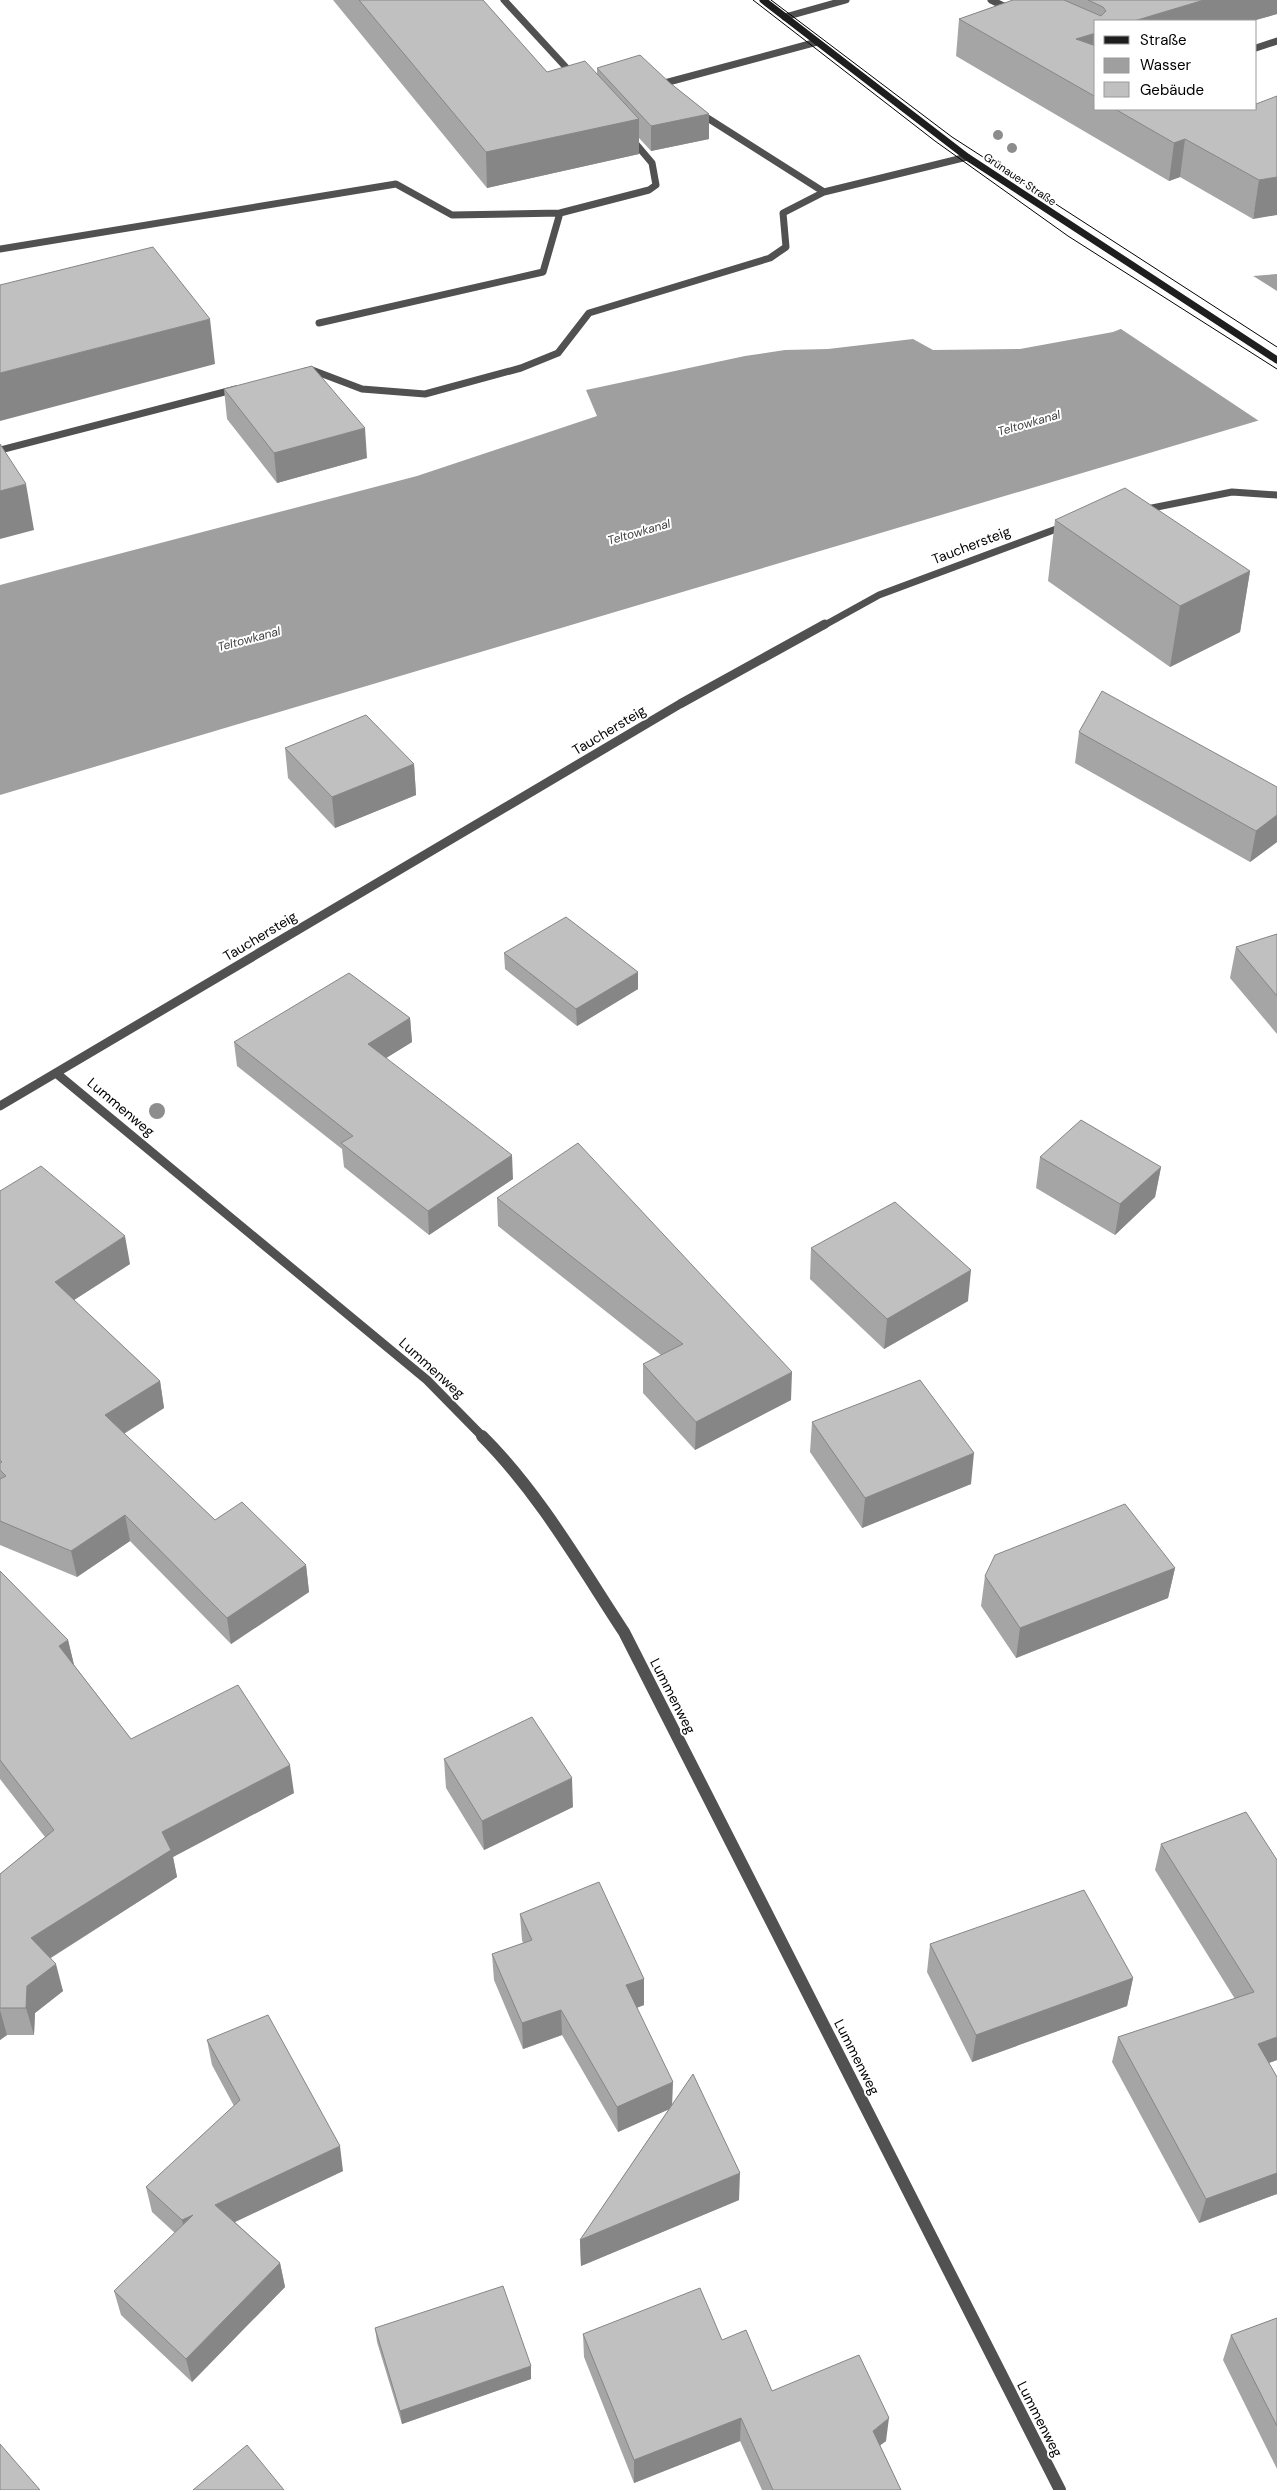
<svg xmlns="http://www.w3.org/2000/svg" width="1277" height="2490" font-family="'DM Sans',sans-serif">
	<rect width="100%" height="100%" fill="#fff"/>
	<path fill="#9f9f9f" d="M1277,274V415L0,795V585L417,476L597,416L586,390L745,356L785,350L828,349L913,339L933,350L1020,349L1113,332L1253,276Z"/>
	<path fill="#fff" d="M1250,274L1277,291V418L1262,423L1118,327Z"/>
	<g fill="none" stroke-linecap="round" stroke-linejoin="round">
		<path stroke="#515151" stroke-width="7" d="M504,0L574,76
			M991,0L1012,10
			M785,17L846,0
			M1256,48L1277,41
			M664,89L661,84L817,42
			M698,112L824,192L967,157
			M0,249L396,184L452,215L560,213L649,190L656,185L652,163L630,137
			M319,323L543,272L560,213
			M306,371L312,370L362,389L425,394L521,368L558,353L589,313L770,258L786,247L783,213L824,192
			M0,450L236,389"/>
		<path stroke="#515151" stroke-width="7" d="M1142,510L1232,492L1277,495
			M823,626L879,595L1067,525"/>
		<path stroke="#515151" stroke-width="9" d="M56,1073L427,1380L483,1437
			M0,1106L680,704L825,624"/>
		<path stroke="#515151" stroke-width="12" d="M482,1436C539,1493 580,1565 624,1632L1060,2490"/>
		<path stroke="#1e1e1e" stroke-width="7" d="M763,0L967,157L1277,360"/>
		<path stroke="#000" stroke-width="1" d="M753,0L935,141L1068,236L1277,369
			M771,0L952,137L1277,347"/>
	</g>
	<g fill="#8d8d8d">
		<circle cx="998" cy="135" r="5"/>
		<circle cx="1012" cy="148" r="5"/>
		<circle cx="157" cy="1111" r="8"/>
	</g>
	<path fill="#a5a5a5" d="M333,0H483L547,72L597,73V68L670,83L709,114V139L651,151L639,138V154L487,188Z
		M1013,0H1277V14L1252,21H1096V109H1256L1277,96L1253,219L1180,177L1169,181L956,56L959,19Z
		M224,389L367,458L277,483L227,419Z
		M1055,520L1250,571L1240,632L1170,667L1048,581Z
		M1079,732L1277,787V842L1250,862L1075,763Z
		M285,748L414,764L416,795L335,828L288,778Z
		M1277,934V1034L1230,978L1236,947Z
		M504,953L638,989L577,1026L505,969Z
		M410,1018L412,1042L386,1058L513,1179L429,1235L344,1167L342,1149L237,1066L234,1042Z
		M1040,1157L1161,1167L1155,1197L1115,1235L1036,1188Z
		M0,1191L130,1264L74,1300L160,1381L164,1408L124,1434L215,1520L306,1565L309,1592L231,1644L130,1541L77,1577L0,1545Z
		M497,1198L791,1400L695,1450L643,1393V1364L661,1355L498,1226Z
		M811,1248L968,1301L884,1349L810,1279Z
		M812,1422L971,1484L862,1528L810,1452Z
		M1175,1568L1168,1598L1016,1658L981,1606L985,1576Z
		M0,1571L68,1640L74,1665L131,1739L294,1793L173,1857L177,1877L51,1958L63,1991L35,2013L34,2035H7L0,2040V1874L45,1837L0,1779Z
		M444,1759L573,1807L484,1850L446,1788Z
		M1246,1812L1277,2060L1269,2063L1277,2077V2194L1199,2223L1112,2062L1118,2037L1235,1999L1155,1870L1161,1844Z
		M520,1914L644,1979V2005L636,2008L672,2104L739,2200L581,2266L580,2240L669,2109L618,2132L562,2035L523,2049L494,1980L492,1954L523,1943L522,1940Z
		M930,1944L1133,1978L1127,2006L972,2062L927,1972Z
		M207,2040L343,2171L235,2222L280,2263L285,2287L192,2382L121,2315L114,2291L175,2233L152,2212L146,2187L234,2106L212,2065Z
		M1277,2318V2469L1223,2360L1231,2335Z
		M375,2328L531,2366V2379L402,2424L377,2342Z
		M583,2334L722,2340L772,2391L886,2441L880,2445L901,2490H762L740,2441L634,2483L584,2357Z"/>
	<path fill="#868686" d="M1204,0H1277V14L1252,21H1134Z
		M1096,33V69L1076,39Z
		M709,114V139L651,151V126Z
		M639,119V154L487,188L486,152Z
		M1185,139L1180,177L1169,181L1174,143Z
		M1277,177V215L1253,219L1259,180Z
		M210,319L215,364L0,421V373Z
		M365,428L367,458L277,483L274,453Z
		M26,484L34,530L0,539V491Z
		M1250,571L1240,632L1170,667L1180,606Z
		M414,764L416,795L335,828L332,797Z
		M1277,815V842L1250,862L1256,831Z
		M638,972V989L577,1026L576,1009Z
		M410,1018L412,1042L370,1068L368,1044Z
		M512,1155L513,1179L429,1235L428,1211Z
		M1161,1167L1155,1197L1115,1235L1120,1204Z
		M125,1236L130,1264L60,1309L55,1282Z
		M971,1270L968,1301L884,1349L887,1319Z
		M792,1372L791,1400L695,1450L696,1422Z
		M160,1381L164,1408L110,1442L105,1415Z
		M974,1453L971,1484L862,1528L865,1498Z
		M125,1515L130,1541L77,1577L71,1551Z
		M306,1565L309,1592L231,1644L227,1618Z
		M1175,1568L1168,1598L1016,1658L1020,1628Z
		M68,1640L75,1669L59,1646Z
		M290,1765L294,1793L173,1857L177,1877L39,1965L31,1938L162,1832Z
		M572,1778L573,1807L484,1850L482,1821Z
		M56,1964L63,1991L35,2013L34,2035L26,2008L27,1986Z
		M1133,1978L1127,2006L972,2062L976,2035Z
		M644,1979V2005L626,2012V1985Z
		M0,2010L7,2035L0,2040Z
		M561,2010L562,2035L523,2049L522,2023Z
		M1277,2037V2060L1251,2069L1258,2044Z
		M673,2082L672,2108L618,2132L617,2107Z
		M340,2146L343,2171L220,2229L215,2205Z
		M740,2173L739,2200L581,2266L580,2240Z
		M1277,2173V2194L1199,2223L1206,2199Z
		M193,2215L188,2245L182,2220Z
		M280,2263L285,2287L192,2382L186,2359Z
		M531,2366V2379L402,2424L400,2411Z
		M741,2418L740,2441L634,2483V2460Z
		M889,2418L886,2441L870,2453L873,2431Z"/>
	<path fill="#c0c0c0" stroke="#868686" d="M359,0H483L547,72L585,61L639,119L486,152Z
		M1013,0H1064L1101,16L1106,11L1103,7L1088,0H1204L1134,21H1096V33L1076,39L1096,46V97L959,19Z
		M640,55L670,83L709,114L651,126L597,68Z
		M1277,96V177L1259,180L1185,139L1174,143L1115,109H1256V104Z
		M153,247L210,319L0,373V285Z
		M312,366L365,428L274,453L224,389Z
		M0,444L26,484L0,491Z
		M1125,488L1250,571L1180,606L1055,520Z
		M1102,691L1277,787V815L1256,831L1079,732Z
		M366,715L414,764L332,797L285,748Z
		M566,917L638,972L576,1009L504,953Z
		M1277,934V996L1236,947Z
		M349,973L410,1018L368,1044L512,1155L428,1211L341,1143L353,1136L234,1042Z
		M1081,1120L1161,1167L1120,1204L1040,1157Z
		M578,1143L792,1372L696,1422L643,1364L683,1344L497,1198Z
		M41,1166L125,1236L55,1282L160,1381L105,1415L215,1520L242,1502L306,1565L227,1618L125,1515L71,1551L0,1521V1479L6,1476L0,1470V1463L2,1462L0,1460V1191Z
		M895,1202L971,1270L887,1319L811,1248Z
		M920,1380L974,1453L865,1498L812,1422Z
		M1125,1504L1175,1568L1020,1628L985,1576L995,1555Z
		M0,1571L68,1640L59,1646L131,1739L238,1685L290,1765L162,1832L171,1850L31,1938L56,1964L27,1986L26,2008H0V1874L54,1830L0,1760Z
		M532,1717L572,1778L482,1821L444,1759Z
		M1246,1812L1277,1860V2037L1258,2044L1277,2077V2173L1206,2199L1118,2037L1254,1992L1161,1844Z
		M599,1882L644,1979L626,1985L673,2082L617,2107L561,2010L522,2023L492,1954L532,1940L520,1914Z
		M1084,1890L1133,1978L976,2035L930,1944Z
		M268,2015L340,2146L215,2205L280,2263L186,2359L114,2291L193,2215L182,2220L146,2187L240,2100L207,2040Z
		M693,2074L740,2173L580,2240Z
		M503,2286L531,2366L400,2411L375,2328Z
		M700,2288L722,2340L746,2330L772,2391L859,2355L889,2418L873,2431L901,2490H773L741,2418L634,2460L583,2334Z
		M1277,2318V2426L1231,2335Z
		M0,2444L40,2490H0Z
		M247,2445L284,2490H193Z"/>
	<g text-anchor="middle" stroke-width="4" stroke-linejoin="round" paint-order="stroke">
		<g font-size="11" fill="#000" stroke="#fff">
			<text transform="translate(1020 179) rotate(34)" y="4">Grünauer Straße</text>
		</g>
		<g font-size="12" font-style="italic" fill="#404040" stroke="#fff">
			<text transform="translate(1029 423) rotate(-16)" y="4">Teltowkanal</text>
			<text transform="translate(639 532) rotate(-16)" y="4">Teltowkanal</text>
			<text transform="translate(249 639) rotate(-15)" y="4">Teltowkanal</text>
		</g>
		<g font-size="14" fill="#000" stroke="#fff">
			<text transform="translate(971 545) rotate(-21)" y="5">Tauchersteig</text>
			<text transform="translate(609 730) rotate(-31)" y="5">Tauchersteig</text>
			<text transform="translate(260 936) rotate(-31)" y="5">Tauchersteig</text>
			<text transform="translate(121 1107) rotate(40)" y="5">Lummenweg</text>
			<text transform="translate(432 1368) rotate(42)" y="5">Lummenweg</text>
			<text transform="translate(673 1696) rotate(63)" y="5">Lummenweg</text>
			<text transform="translate(857 2057) rotate(63)" y="5">Lummenweg</text>
			<text transform="translate(1040 2419) rotate(63)" y="5">Lummenweg</text>
		</g>
	</g>
	<rect x="1094" y="20" width="162" height="90" fill="#ffffff" stroke="#999999"/>
	<rect x="1104" y="36" width="25" height="8" fill="#1e1e1e" stroke="#999999"/>
	<text x="1140" y="45" font-size="15" fill="#000000">Straße</text>
	<rect x="1104" y="58" width="25" height="15" fill="#9f9f9f" stroke="#999999"/>
	<text x="1140" y="70" font-size="15" fill="#000000">Wasser</text>
	<rect x="1104" y="82" width="25" height="15" fill="#c0c0c0" stroke="#999999"/>
	<text x="1140" y="95" font-size="15" fill="#000000">Gebäude</text>
</svg>
